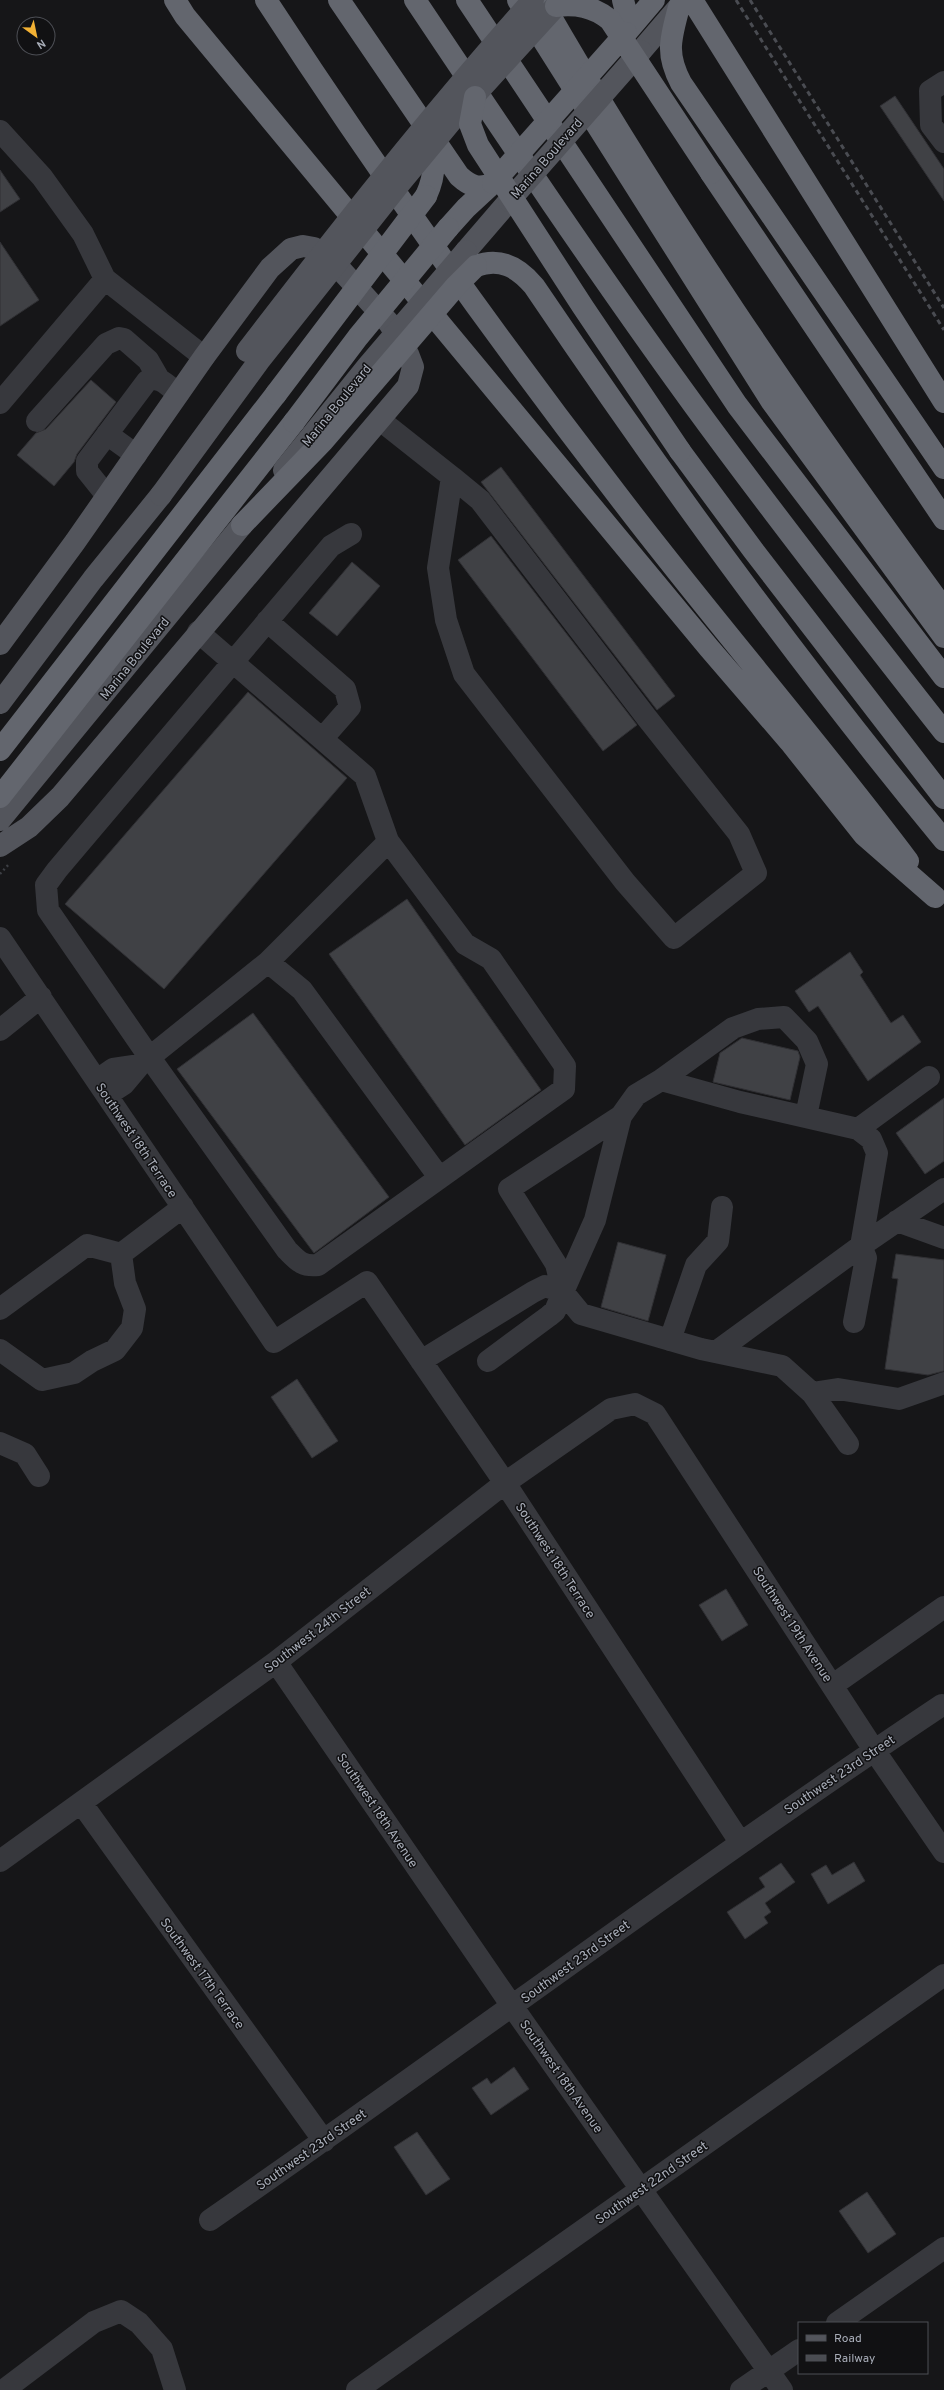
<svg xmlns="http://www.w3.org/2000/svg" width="944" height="2390" font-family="Overpass,sans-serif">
	<rect width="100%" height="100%" fill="#161618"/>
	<path fill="#404145" stroke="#303034" d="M895,96L944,169V201L880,106Z
		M0,170L20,199L0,212Z
		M0,242L39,300L0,326Z
		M91,380L116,402L77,454L74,462L54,486L17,455L36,433L46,429Z
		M501,467L675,696L657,710L481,482Z
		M491,536L637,725L603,751L458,560Z
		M352,562L380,586L337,636L309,613Z
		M248,692L347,778L164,989L65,904Z
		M407,899L541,1090L465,1145L329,954Z
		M850,952L863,972L860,975L891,1023L903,1015L921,1042L868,1081L818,1006L809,1012L795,991Z
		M253,1013L389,1197L314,1253L177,1069Z
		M742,1038L798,1051L800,1057L790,1100L713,1082L720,1053Z
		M944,1098V1161L925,1174L896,1133Z
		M618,1242L666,1255L648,1321L601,1307Z
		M896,1254L944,1260V1371L928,1375L885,1369L898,1279L892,1278Z
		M297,1379L338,1441L312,1458L271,1397Z
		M726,1589L748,1625L722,1641L699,1605Z
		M854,1862L865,1881L828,1904L811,1874L826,1865L832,1875Z
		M781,1863L795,1882L765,1903L771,1912L764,1917L768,1923L745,1939L727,1912L765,1887L759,1878Z
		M514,2067L529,2089L491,2115L472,2088L487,2078L491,2084Z
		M417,2132L450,2179L426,2195L394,2147Z
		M867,2192L896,2234L868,2253L839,2211Z"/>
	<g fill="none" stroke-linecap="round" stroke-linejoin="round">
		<path stroke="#3d3f44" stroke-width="2.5" stroke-dasharray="2 3" stroke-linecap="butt" d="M0,874L9,864"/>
		<path stroke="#37383d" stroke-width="22" d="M944,82L930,91L931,125L944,142
			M0,131L42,177L83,234L105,279L204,357
			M0,403L105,279
			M380,420L452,477L438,568L446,620L464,674L625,882L674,938L756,873L739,834L647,718L480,500L452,477
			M37,421L106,344L119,338L124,339L148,360L159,379
			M107,434L136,455
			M107,496L87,471V461L147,381C160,375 168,386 178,394
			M267,621L345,689L350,707L322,739
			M198,632L365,776L388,841L465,944L491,959L565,1066L564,1089L318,1265C302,1267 297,1260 287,1250L150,1058L48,910L46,885L57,870L331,546L351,534
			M0,938L274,1342L367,1282L505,1483L740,1842
			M268,962L302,990L439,1177
			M0,1030L41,997
			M97,1080L113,1069L140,1065
			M661,1080L733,1028L758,1019L784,1017L807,1041L817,1064L806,1116
			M107,1095L124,1084L140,1065L268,962L388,842
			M621,1116L509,1189L556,1264L563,1292L581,1314L701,1349L782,1366L812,1393L838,1389L899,1399L944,1383
			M897,1221L944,1238
			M0,1309L87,1245L121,1254
			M854,1322L866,1258L861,1246L877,1153L871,1139L858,1129L929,1077
			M670,1340L696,1265L718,1241L722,1207
			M0,1350L42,1380L74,1373L92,1361L115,1350L132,1328L135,1309L125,1283L121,1254L183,1207
			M716,1352L861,1246L944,1189
			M421,1361L533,1292L545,1286L563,1292L595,1220L621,1116L636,1095L661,1080L740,1102L858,1129
			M488,1361L549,1316L555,1311L563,1292
			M812,1393L848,1444
			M0,1443L25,1454L39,1476
			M276,1662L512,2006L782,2390
			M833,1685L944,1607
			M82,1804L324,2141
			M0,1861L276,1662L505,1483L611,1409L635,1404L655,1414L874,1750L944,1852
			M210,2220C455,2050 693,1871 942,1705
			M837,2323L944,2248
			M4,2390L94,2322L121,2311L139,2323L162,2349L175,2390
			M357,2390L944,1975
			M741,2390L799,2350"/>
		<path stroke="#53555c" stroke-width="22" d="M641,51L683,2
			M466,251L509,201
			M0,644L75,542L204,357L270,268L291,249L303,246L314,248L340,269L389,323L408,354L413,367L408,386L60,797L29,827L0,846
			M0,703L93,579L161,495
			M0,820L242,525"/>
		<path stroke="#63666e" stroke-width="22" d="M175,0L185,16L709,648L790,742L864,835L935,897
			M266,0C376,169 493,333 616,493C711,618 814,736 908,861
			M339,0L459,176C470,186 479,190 493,183
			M415,0C506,136 597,272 693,404C774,515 859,624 944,732
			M467,0L737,405L944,677
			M518,0L772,402L944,637
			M541,0C662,211 800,412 944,609
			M623,0L628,20L626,33
			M692,0L944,402
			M679,7C671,38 665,53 681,83L944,468
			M626,33L654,0
			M711,173L944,519
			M426,196C435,177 436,158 430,138
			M448,228L466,208L493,183
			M476,266C500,257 518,267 534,286C663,477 797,662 944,840
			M680,451L753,550L944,798
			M0,750L276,394
			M0,797L294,422"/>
		<path stroke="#4a4c52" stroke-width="3" stroke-dasharray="5 4" stroke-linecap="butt" d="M736,0L944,330
			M750,0L944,308"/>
		<path stroke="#53555c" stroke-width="22" d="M509,201L641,51
			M247,351C339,231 432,113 533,0
			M284,470L367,367L466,251
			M161,495L259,361L401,182L454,118L556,6"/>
		<path stroke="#63666e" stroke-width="22" d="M556,6C576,4 593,6 610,20L711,173
			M475,97L470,124L478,145L583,307L680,451
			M493,183L626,33
			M276,394L426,196
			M294,422L358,337L448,228
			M242,525L323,441L456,286L476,266"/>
	</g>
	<g text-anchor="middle" stroke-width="3" stroke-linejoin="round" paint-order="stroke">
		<g font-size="13" fill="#a8adb8" stroke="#111113">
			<text transform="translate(546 158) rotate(-49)" y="5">Marina Boulevard</text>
			<text transform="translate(336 405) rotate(-51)" y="5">Marina Boulevard</text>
			<text transform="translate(134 658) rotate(-51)" y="5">Marina Boulevard</text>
			<text transform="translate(137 1140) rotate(56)" y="5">Southwest 18th Terrace</text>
			<text transform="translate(556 1560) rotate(57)" y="5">Southwest 18th Terrace</text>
			<text transform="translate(793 1624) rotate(57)" y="5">Southwest 19th Avenue</text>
			<text transform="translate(317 1629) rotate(-38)" y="5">Southwest 24th Street</text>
			<text transform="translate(839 1774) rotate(-34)" y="5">Southwest 23rd Street</text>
			<text transform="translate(378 1810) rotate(56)" y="5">Southwest 18th Avenue</text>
			<text transform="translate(575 1961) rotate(-36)" y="5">Southwest 23rd Street</text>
			<text transform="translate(203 1973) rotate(54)" y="5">Southwest 17th Terrace</text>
			<text transform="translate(562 2076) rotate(55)" y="5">Southwest 18th Avenue</text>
			<text transform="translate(311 2149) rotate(-35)" y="5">Southwest 23rd Street</text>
			<text transform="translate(651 2182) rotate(-35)" y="5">Southwest 22nd Street</text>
		</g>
	</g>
	<rect x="798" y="2322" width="130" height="52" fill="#111113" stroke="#4d4f55"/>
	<rect x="806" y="2335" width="20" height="6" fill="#53555c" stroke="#4d4f55"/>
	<text x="834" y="2342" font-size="12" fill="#a8adb8">Road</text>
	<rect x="806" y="2355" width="20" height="6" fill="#4a4c52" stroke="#4d4f55"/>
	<text x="834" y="2362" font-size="12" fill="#a8adb8">Railway</text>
	<g transform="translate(36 36) rotate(147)"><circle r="19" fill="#111113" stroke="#4d4f55"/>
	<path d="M0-3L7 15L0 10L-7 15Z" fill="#f2b134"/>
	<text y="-6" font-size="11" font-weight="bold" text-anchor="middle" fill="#a8adb8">N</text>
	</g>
</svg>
